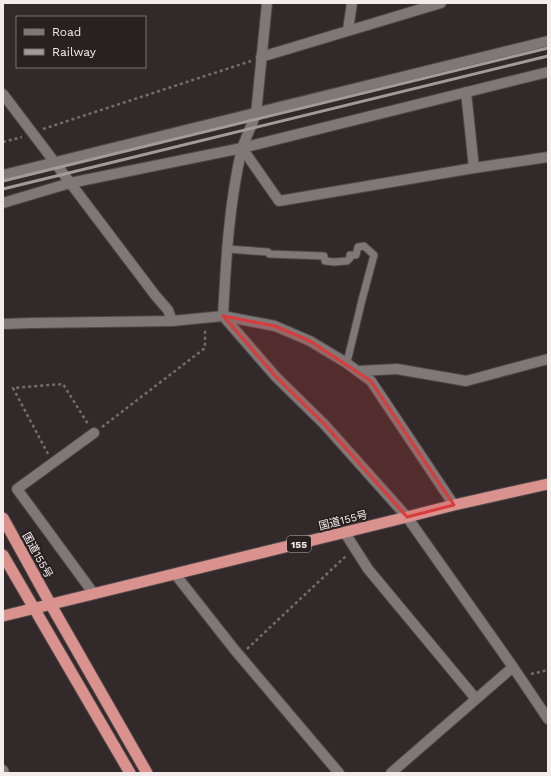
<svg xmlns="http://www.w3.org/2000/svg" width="551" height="776" font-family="'Work Sans','Noto Sans JP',sans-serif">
	<rect width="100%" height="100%" fill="#322a2a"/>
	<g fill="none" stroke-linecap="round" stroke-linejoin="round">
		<defs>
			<path id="service" d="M227,249L268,252L269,254L324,256L325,261L334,262L347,261L350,258V255H356L358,247L364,246L374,255L362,300L348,358L345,362"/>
			<path id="minor" d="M348,30L352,3
				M261,57L441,3
				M466,92L474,168
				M3,94L155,295L168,310L172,321
				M3,175L548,41
				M3,203L70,183L242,148L548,72
				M223,316C226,260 229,203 242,148
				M3,324L32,323L172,321L223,316L275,326L310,341L345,362L371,381L454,505
				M358,371L397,369L466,381L548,359
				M94,433L17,489L94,594
				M345,533L368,569L476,699
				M175,574L234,649L339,773
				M3,770L4,773
				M391,773L513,667"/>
			<path id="tertiary" d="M267,3L256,114L242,148L279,201L474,168L548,157
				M223,316L276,377L324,424L407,517L513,667L548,719"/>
			<path id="trunk" d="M3,518L51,605L147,773
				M3,555L130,773
				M3,616L407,517L454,505L548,484"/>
		</defs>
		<use href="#service" stroke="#4d4746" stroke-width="9"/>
		<use href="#minor" stroke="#4d4746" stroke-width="12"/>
		<use href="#tertiary" stroke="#4d4746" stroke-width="12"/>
		<use href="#trunk" stroke="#4d4746" stroke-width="13"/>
		<path stroke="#746d6d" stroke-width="2.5" stroke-dasharray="3 3" stroke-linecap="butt" d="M43,129L251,61
			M3,142L22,137
			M102,427L205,348V329
			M48,454L13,388L63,384L88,424
			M247,649L347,555
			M531,674L548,670"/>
		<use href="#service" stroke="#807777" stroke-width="7"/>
		<use href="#minor" stroke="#807777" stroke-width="10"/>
		<use href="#tertiary" stroke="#807777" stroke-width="10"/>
		<use href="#trunk" stroke="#da928f" stroke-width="11"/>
		<path stroke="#a29b9b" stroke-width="3" d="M3,181L548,48
			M3,189L548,56"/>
	</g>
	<path fill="#d93c3c" fill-opacity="0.2" stroke="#d93c3c" stroke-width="3" stroke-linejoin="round" d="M223,316L275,326L310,341L371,381L454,505L407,517L324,424L276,377Z"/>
	<g text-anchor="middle" stroke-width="4" stroke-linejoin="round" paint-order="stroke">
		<rect fill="#282120" stroke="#b5b0af" stroke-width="1" x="287" y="536" width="24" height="16" rx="3"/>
		<g font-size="10" font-weight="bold" fill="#f2edec">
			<text x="299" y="548">155</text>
		</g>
		<g font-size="11" fill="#f2edec" stroke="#282120">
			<text transform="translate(343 520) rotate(-14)" y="4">国道155号</text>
			<text transform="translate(38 555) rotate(61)" y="4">国道155号</text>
		</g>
	</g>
	<rect width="551" height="776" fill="none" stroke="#f2edec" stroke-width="8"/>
	<rect x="16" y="16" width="130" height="52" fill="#282120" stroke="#797372"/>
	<rect x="24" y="29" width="20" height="6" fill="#807777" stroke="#797372"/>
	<text x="52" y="36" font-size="12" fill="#f2edec">Road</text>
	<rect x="24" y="49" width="20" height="6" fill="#a29b9b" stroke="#797372"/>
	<text x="52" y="56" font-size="12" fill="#f2edec">Railway</text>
</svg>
